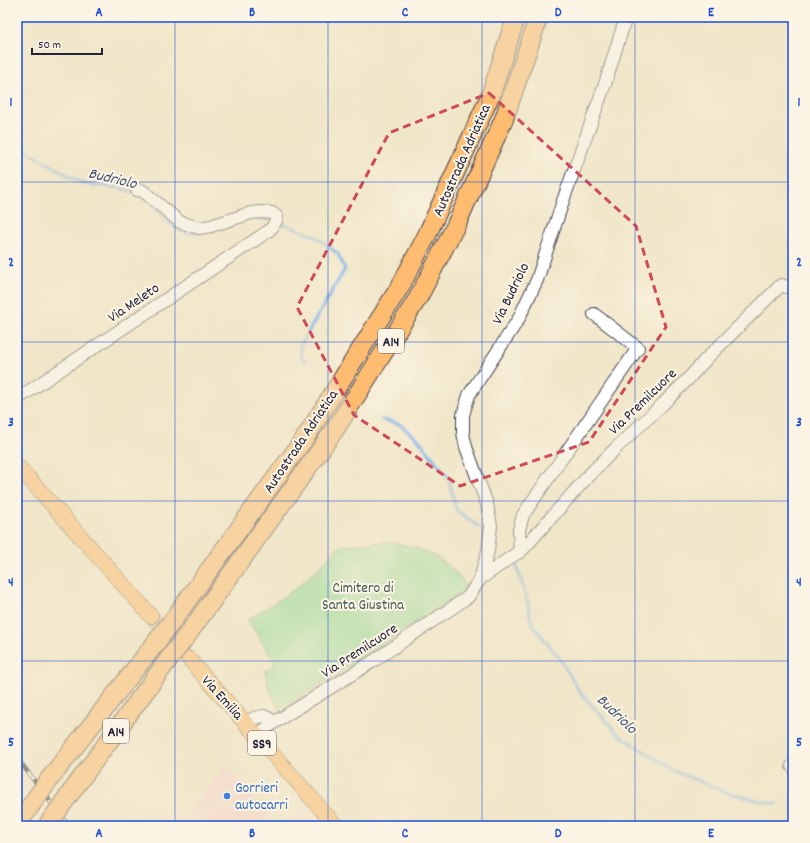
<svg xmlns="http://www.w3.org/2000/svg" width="810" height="843" font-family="Dekko,sans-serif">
	<rect width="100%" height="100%" fill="#fcf5e5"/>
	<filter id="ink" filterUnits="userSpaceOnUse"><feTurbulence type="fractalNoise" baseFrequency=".025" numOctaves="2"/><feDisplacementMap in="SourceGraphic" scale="8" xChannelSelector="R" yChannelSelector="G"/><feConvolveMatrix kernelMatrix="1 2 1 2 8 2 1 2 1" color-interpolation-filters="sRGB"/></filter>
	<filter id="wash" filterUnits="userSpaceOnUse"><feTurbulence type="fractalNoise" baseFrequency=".012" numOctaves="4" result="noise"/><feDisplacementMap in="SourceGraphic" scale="16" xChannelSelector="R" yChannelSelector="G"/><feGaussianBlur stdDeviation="0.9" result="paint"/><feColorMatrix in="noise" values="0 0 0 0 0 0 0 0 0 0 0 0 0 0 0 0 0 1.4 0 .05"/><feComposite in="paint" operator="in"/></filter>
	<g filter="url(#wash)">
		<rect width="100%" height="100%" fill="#f0e6c8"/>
		<path fill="#f7d0ce" d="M226,765L278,826H178Z
			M301,809L317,826H280Z"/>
		<path fill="#90de9c" stroke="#59806c" d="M389,542C425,549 447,557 468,589L280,710L269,689L265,671L276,664L248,620L294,590L318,569L336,549L347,545L370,543Z"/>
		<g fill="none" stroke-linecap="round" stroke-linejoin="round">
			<path stroke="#7ab0e9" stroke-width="3" d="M17,145L83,184L121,188L135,193
				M152,206C166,220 177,236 199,233
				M256,218L268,220
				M281,223L315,236L338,254L345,269L300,346L301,357L305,361
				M382,420L399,424L419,440L449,479L456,510L479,527
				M515,561L526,596L532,624L560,659L579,691L619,735L674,771L725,792L759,801L777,804"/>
		</g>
	</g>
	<g filter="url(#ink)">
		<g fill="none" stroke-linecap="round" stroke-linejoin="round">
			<path stroke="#c7bfac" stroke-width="15" stroke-dasharray="15 8" stroke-linecap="butt" d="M151,616L185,655"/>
			<defs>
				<path id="minor" d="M17,399L267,232C272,228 276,224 277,217L272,213L262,212L251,213L211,226L199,228L180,222L143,191L137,190
					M520,552L519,530L523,515L638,348L594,314
					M480,579L488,551L491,526L487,504L466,447L463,433V415L469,395L518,320L537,280L564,198L605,84L626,17
					M245,723L254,718L264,716L275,722L375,660L468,597L480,579L524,548L590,474L617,447L663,404L689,378L707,358L781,285L793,289
					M258,738L264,730L275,722
					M792,766L793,767"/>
				<path id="major" d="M17,465L151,616
					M189,659L336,826"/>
				<path id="highway" d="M173,620L307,435L401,285L427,235L491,94L516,17
					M188,634L334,431L418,298L456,225L504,119L535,28L538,17
					M51,777L154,645
					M64,802L168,660
					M17,825L31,805"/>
			</defs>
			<use href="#minor" stroke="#413f50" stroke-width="14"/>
			<use href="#major" stroke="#413f50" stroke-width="16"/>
			<use href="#highway" stroke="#413f50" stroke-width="20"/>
			<use href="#minor" stroke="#fff" stroke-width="12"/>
			<use href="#major" stroke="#fdbc6f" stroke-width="15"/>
			<use href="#highway" stroke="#fdbc6f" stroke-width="18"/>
			<defs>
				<path id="rail" d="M17,758L69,826"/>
			</defs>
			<use href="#rail" stroke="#22223b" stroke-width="4.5"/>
			<use href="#rail" stroke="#fcf5e5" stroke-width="3" stroke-dasharray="9" stroke-linecap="butt"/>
			<defs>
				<path id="highway-bridge" d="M154,645L173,620
					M168,660L188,634
					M31,805L51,777
					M47,826L64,802"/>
			</defs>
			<use href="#highway-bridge" stroke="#413f50" stroke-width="20" stroke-linecap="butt"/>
			<use href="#highway-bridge" stroke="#fdbc6f" stroke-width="18"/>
		</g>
	</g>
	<path d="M0 0H810V843H0ZM489,93L636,226L666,327L589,442L460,486L354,415L297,307L389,133Z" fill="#f0e6c8" fill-opacity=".55" fill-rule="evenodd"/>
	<path fill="none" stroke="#d1495b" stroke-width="3" stroke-dasharray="8 5" stroke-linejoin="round" d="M489,93L636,226L666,327L589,442L460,486L354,415L297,307L389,133Z"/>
	<path fill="none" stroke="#1d4ed8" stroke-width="1" stroke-opacity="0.55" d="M175,17V826M328,17V826M482,17V826M635,17V826M17,182H793M17,342H793M17,501H793M17,661H793"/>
	<circle fill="#3f7fe0" stroke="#fcf5e5" stroke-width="1.5" cx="227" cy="796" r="4"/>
	<g text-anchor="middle" stroke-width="4" stroke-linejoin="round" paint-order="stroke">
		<g fill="#fcf5e5" stroke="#63616e" stroke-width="1">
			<rect x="378" y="329" width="26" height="24" rx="3"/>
			<rect x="103" y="719" width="26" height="24" rx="3"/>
			<rect x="248" y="731" width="28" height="24" rx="3"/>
		</g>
		<g font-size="14" font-weight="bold" fill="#22223b">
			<text x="391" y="346">A14</text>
			<text x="116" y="736">A14</text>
			<text x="262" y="748">SS9</text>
		</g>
		<g font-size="15" fill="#22223b" stroke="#fcf5e5">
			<text transform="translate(461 160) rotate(-66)" y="5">Autostrada Adriatica</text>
			<text transform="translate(510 293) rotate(-64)" y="5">Via Budriolo</text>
			<text transform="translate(133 302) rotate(-34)" y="5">Via Meleto</text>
			<text transform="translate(642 401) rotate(-44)" y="5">Via Premilcuore</text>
			<text transform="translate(300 441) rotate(-56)" y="5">Autostrada Adriatica</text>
			<text transform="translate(359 650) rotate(-33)" y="5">Via Premilcuore</text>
			<text transform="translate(223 697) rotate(48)" y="5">Via Emilia</text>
		</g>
		<g font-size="15" fill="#435a58" stroke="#fcf5e5">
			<text x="363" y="592">Cimitero di<tspan x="363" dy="17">Santa Giustina</tspan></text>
		</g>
		<g font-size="15" fill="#366cbe" stroke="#fcf5e5" text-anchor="start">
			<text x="235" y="792">Gorrieri<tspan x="235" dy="17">autocarri</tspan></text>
		</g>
		<g font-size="16" font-style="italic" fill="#415478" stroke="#fcf5e5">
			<text transform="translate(113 177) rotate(13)" y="6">Budriolo</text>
			<text transform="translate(618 713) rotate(44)" y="6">Budriolo</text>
		</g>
	</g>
	<rect width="810" height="843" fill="none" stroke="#fcf5e5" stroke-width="44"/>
	<path d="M32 48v6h70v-6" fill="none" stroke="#22223b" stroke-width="2"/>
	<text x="38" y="48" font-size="12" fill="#22223b" stroke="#fcf5e5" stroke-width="3" paint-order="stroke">50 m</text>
	<rect x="22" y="22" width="766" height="799" fill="none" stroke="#1d4ed8" stroke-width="1.5"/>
	<g font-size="13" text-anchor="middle" font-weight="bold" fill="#1d4ed8">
		<text x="99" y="16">A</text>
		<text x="252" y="16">B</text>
		<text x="405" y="16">C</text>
		<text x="558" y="16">D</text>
		<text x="711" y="16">E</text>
		<text x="11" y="106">1</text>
		<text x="799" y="106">1</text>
		<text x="11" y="266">2</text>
		<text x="799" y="266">2</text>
		<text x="11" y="426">3</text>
		<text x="799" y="426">3</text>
		<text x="11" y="586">4</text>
		<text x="799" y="586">4</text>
		<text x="11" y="746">5</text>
		<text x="799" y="746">5</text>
		<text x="99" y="837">A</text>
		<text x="252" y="837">B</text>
		<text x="405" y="837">C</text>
		<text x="558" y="837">D</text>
		<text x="711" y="837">E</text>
	</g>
</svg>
